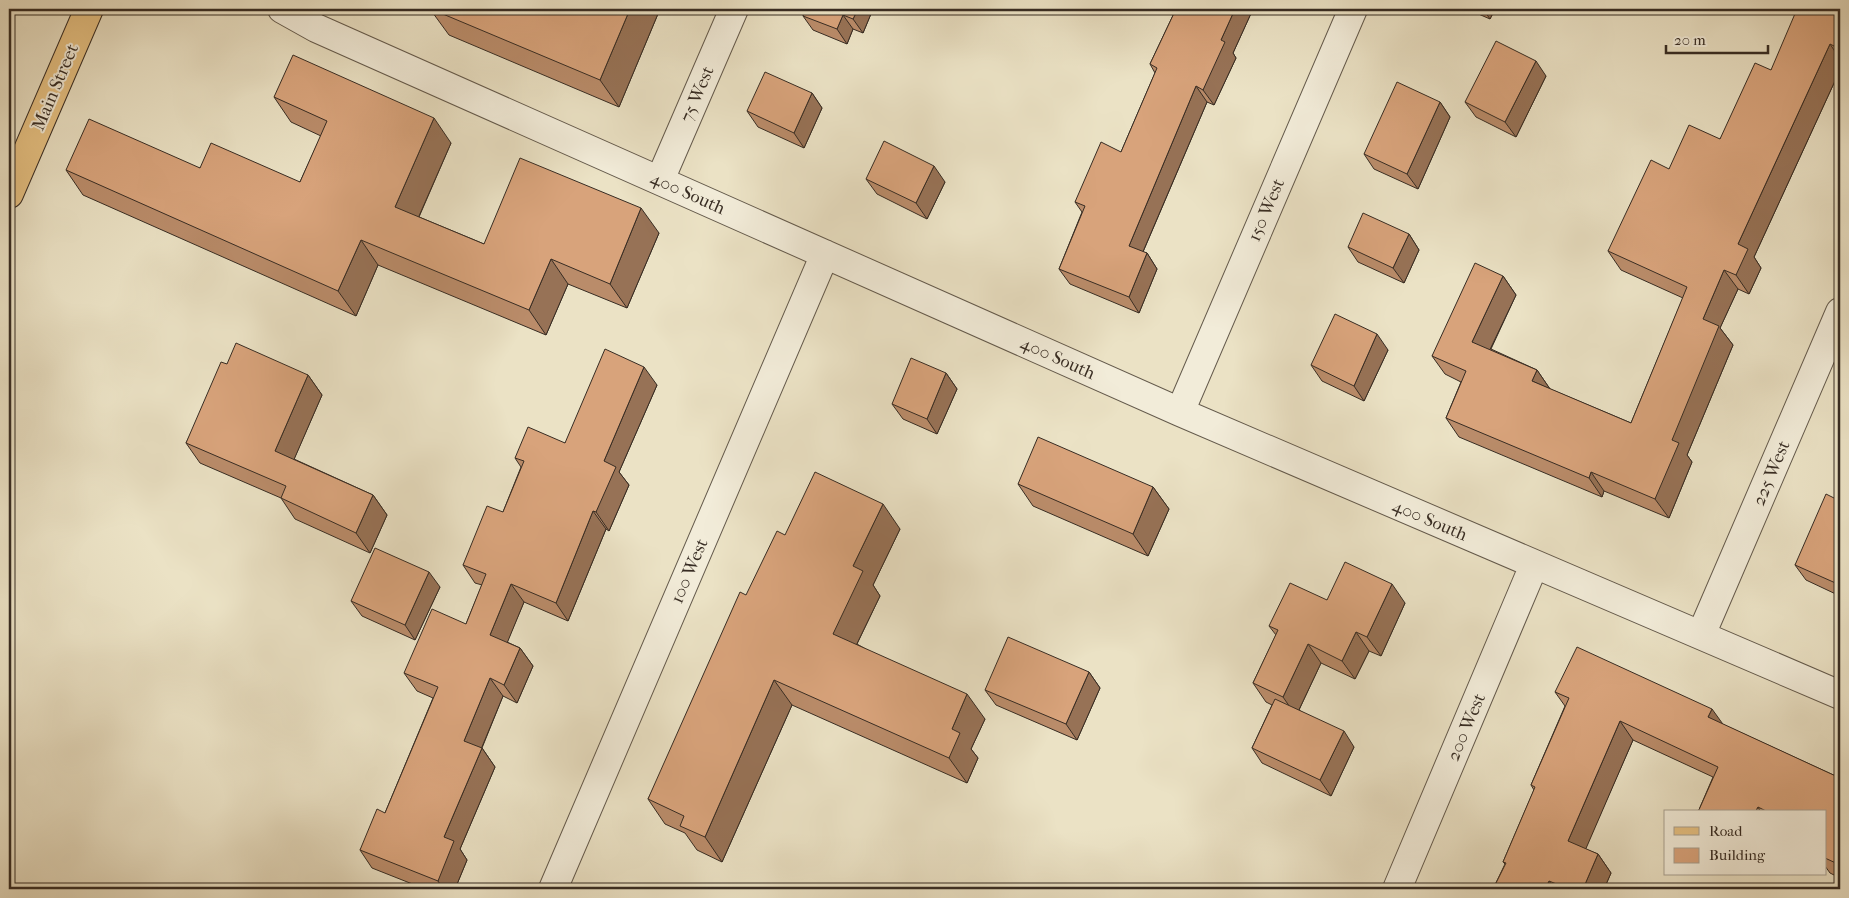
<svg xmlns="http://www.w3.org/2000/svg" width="1849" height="898" font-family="'IM FELL French Canon',serif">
	<rect width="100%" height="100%" fill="#ebe2c5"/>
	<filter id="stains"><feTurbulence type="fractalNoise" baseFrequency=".004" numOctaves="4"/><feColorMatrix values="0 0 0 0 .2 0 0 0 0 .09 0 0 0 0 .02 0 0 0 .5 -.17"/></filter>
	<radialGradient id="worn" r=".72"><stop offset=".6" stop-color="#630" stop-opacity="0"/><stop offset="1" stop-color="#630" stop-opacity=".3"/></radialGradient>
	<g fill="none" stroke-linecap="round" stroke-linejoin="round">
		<defs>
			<path id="street" d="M282,9L316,28L1180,412L1840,695
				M660,180L734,9
				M1180,412L1353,9
				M1701,635L1840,312
				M553,889L825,254
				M1397,889L1534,565"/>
			<path id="primary" d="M9,194L89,9"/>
		</defs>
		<use href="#street" stroke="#645a4c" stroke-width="30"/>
		<use href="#primary" stroke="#372c23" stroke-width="30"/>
		<use href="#street" stroke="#f2ecd9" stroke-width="28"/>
		<use href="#primary" stroke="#e6c182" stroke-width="28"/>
	</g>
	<path fill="#ba8c6a" stroke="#372c23" d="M430,9H660L619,107L449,35Z
		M806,9H873L863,33L853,29L847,44L813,30L803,16Z
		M1176,9H1253L1233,53L1236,58L1214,105L1207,102L1143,252L1147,253L1157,269L1139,313L1070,284L1059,269L1082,212L1075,202L1121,152L1155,73L1150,64Z
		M1467,9H1495L1490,19Z
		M1840,9V70L1754,257L1761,268L1749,294L1738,289L1720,328L1733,345L1687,455L1692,462L1669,518L1604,491L1602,497L1459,437L1446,418L1461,382L1445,374L1432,356L1503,276L1516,295L1491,349L1537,370L1550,389L1631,423L1683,298L1621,270L1608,251L1669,169L1720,139L1771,70Z
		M1546,76L1516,137L1476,117L1465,102Z
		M812,93L822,108L804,148L758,127L747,111Z
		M274,97L451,143L419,217L484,244L659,233L627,308L568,284L546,335L378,265L356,316L83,195L66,170L200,168L300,182L321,136L291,122Z
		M1440,102L1450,117L1418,189L1374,169L1364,154Z
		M866,179L945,182L927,219L877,194Z
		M1409,234L1419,250L1404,283L1358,262L1348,247Z
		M1388,350L1364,401L1322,381L1311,365Z
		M227,364L308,375L322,395L294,459L373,495L387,515L370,553L295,519L281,498L200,463L186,443Z
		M946,373L957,389L937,434L903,419L892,404Z
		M657,385L619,472L629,485L609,531L606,529L568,621L524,602L507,642L520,648L533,666L517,703L503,696L482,748L495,767L460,849L467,860L455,889H425L372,868L360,850L385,813L433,698L417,691L404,673L466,624L482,585L475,583L463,565L503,512L521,467L515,458L565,443Z
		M1018,484L1153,487L1169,509L1148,556L1033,506Z
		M1840,501V596L1806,580L1795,565Z
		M900,529L873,585L880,596L857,644L985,719L971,749L978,758L967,783L792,705L722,862L697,850L685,833L665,824L648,799L785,535Z
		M440,587L415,640L362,616L351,601Z
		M1327,600L1405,603L1381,656L1369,651L1355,679L1321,663L1299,710L1354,747L1331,796L1262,763L1252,748L1272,705L1266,702L1253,683L1276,635L1269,626Z
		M1089,672L1100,688L1077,740L996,705L985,690Z
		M1555,692L1722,724L1840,778V878L1830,873L1825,866V812H1698L1713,777L1633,740L1585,849L1598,854L1611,873L1604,889H1493L1505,864L1503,862L1534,790L1531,785L1565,706Z"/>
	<path fill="#977256" stroke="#372c23" d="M630,9H660L619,107L600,80Z
		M858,9H873L863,33L853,19Z
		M1235,9H1253L1233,53L1236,58L1214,105L1203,90L1221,40Z
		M1483,9H1495L1490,19Z
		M843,15L853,29L847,44L837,29Z
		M1840,31V55L1834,46Z
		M1830,44L1840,59V70L1754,257L1761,268L1749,294L1736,275L1738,244Z
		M1536,61L1546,76L1516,137L1505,122Z
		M1196,86L1207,102L1139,261L1129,246Z
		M812,93L822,108L804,148L794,133Z
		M1440,102L1450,117L1418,189L1407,174Z
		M434,118L451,143L412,232L395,207Z
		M934,166L945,182L927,219L916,203Z
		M641,208L659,233L627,308L610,284Z
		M1409,234L1419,250L1404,283L1393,268Z
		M361,240L378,265L356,316L338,291Z
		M1147,253L1157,269L1139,313L1129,297Z
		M551,259L568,284L546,335L529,310Z
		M1724,270L1738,289L1720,328L1733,345L1687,455L1692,462L1669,518L1655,499L1672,440L1703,319Z
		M1503,276L1516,295L1485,360L1472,342Z
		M1377,334L1388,350L1364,401L1354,386Z
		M644,367L657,385L619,472L629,485L609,531L596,512L604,461Z
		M1537,370L1550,389L1532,381Z
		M946,373L957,389L937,434L927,419Z
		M308,375L322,395L289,471L275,451Z
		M1591,472L1604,491L1602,497L1589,478Z
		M1153,487L1169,509L1148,556L1133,534Z
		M373,495L387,515L370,553L356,533Z
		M883,504L900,529L873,585L880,596L850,658L833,634L853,566Z
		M593,511L606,529L568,621L556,603Z
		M429,572L440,587L415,640L405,625Z
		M511,584L524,602L503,653L490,635Z
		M1392,584L1405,603L1381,656L1367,637Z
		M1356,632L1369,651L1355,679L1342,661Z
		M1308,644L1321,663L1296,716L1283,697Z
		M520,648L533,666L517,703L504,685Z
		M1089,672L1100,688L1077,740L1066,724Z
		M490,678L503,696L477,759L464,741Z
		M774,680L792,705L722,862L705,837Z
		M967,694L985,719L971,749L978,758L967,783L949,758L952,729Z
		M1712,709L1725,727L1708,717Z
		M1620,721L1633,740L1581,860L1568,841Z
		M1344,731L1354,747L1331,796L1320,780Z
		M482,748L495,767L460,849L467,860L455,889H443L438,881L444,837Z
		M1758,807L1761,812H1755Z
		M9,838L14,845L9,856Z
		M1598,854L1611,873L1604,889H1583Z
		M1549,881L1555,889H1545Z"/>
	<path fill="#d8a37b" stroke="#372c23" d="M431,9H630L600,80Z
		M806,9H858L853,19L843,15L837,29L803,16Z
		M1176,9H1235L1221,40L1225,42L1203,90L1196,86L1129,246L1147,253L1129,297L1059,269L1085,206L1075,202L1101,142L1121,152L1157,68L1150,64Z
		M1797,9H1840V31L1834,46L1830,44L1738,244L1748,249L1736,275L1724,270L1703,319L1719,326L1672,440L1679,443L1655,499L1591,472L1589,478L1446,418L1466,371L1432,356L1475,263L1503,276L1472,342L1537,370L1532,381L1631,423L1687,287L1608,251L1651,160L1669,169L1689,125L1720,139L1755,63L1771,70Z
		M1496,41L1536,61L1505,122L1465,102Z
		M293,55L434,118L395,207L484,244L520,158L641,208L610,284L551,259L529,310L361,240L338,291L66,170L89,119L200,168L211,143L300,182L327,121L274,97Z
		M765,72L812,93L794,133L747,111Z
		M1397,82L1440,102L1407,174L1364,154Z
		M884,141L934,166L916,203L866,179Z
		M1363,213L1409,234L1393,268L1348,247Z
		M1335,314L1377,334L1354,386L1311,365Z
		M236,343L308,375L275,451L373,495L356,533L281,498L286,486L186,443L221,362L227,364Z
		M605,349L644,367L604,461L616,467L596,512L593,511L556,603L511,584L490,635L520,648L504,685L490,678L464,741L482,748L444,837L454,841L438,881L360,850L377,809L385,813L438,687L404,673L432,609L466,624L486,574L463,565L487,506L503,512L524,461L515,458L528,427L565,443Z
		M911,358L946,373L927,419L892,404Z
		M1038,437L1153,487L1133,534L1018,484Z
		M815,472L883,504L853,566L863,571L833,634L967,694L952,729L960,733L949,758L774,680L705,837L680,826L684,816L648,799L740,592L746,595L777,531L785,535Z
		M1826,494L1840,501V585L1795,565Z
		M375,548L429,572L405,625L351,601Z
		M1345,562L1392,584L1367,637L1356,632L1342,661L1308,644L1283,697L1253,683L1278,630L1269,626L1290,583L1327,600Z
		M1008,637L1089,672L1066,724L985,690Z
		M1577,647L1712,709L1708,717L1840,778V865L1825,858V812H1768L1758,807L1755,812H1698L1718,767L1620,721L1568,841L1598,854L1583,889H1569L1549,881L1545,889H1493L1506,863L1503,862L1535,787L1531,785L1569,698L1555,692Z
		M1275,699L1344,731L1320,780L1252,748Z"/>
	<g text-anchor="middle" stroke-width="4" stroke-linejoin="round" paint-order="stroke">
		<g font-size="18" fill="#372c23" stroke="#f2ecd9">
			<text transform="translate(55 87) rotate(-67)" y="6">Main Street</text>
			<text transform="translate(697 94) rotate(-67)" y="6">75 West</text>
			<text transform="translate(688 193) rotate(24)" y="6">400 South</text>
			<text transform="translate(1266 210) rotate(-67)" y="6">150 West</text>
			<text transform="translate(1058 358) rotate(24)" y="6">400 South</text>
			<text transform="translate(1771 473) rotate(-67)" y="6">225 West</text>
			<text transform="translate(1430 520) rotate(23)" y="6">400 South</text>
			<text transform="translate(689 571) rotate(-67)" y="6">100 West</text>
			<text transform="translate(1466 727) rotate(-67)" y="6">200 West</text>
		</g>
	</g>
	<rect width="1849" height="898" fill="none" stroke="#ebe2c5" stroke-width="30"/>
	<rect x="10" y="10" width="1829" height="878" fill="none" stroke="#372c23" stroke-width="2.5"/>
	<rect x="15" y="15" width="1819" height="868" fill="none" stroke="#372c23"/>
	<rect x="1664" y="810" width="162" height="65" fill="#f2ecd9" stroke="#a79f90"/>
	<rect x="1674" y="827" width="25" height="8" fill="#e6c182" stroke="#a79f90"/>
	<text x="1709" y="836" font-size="15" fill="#372c23">Road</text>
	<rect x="1674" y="848" width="25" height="15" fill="#d8a37b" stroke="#a79f90"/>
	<text x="1709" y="860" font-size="15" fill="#372c23">Building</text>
	<path d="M1666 45v8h102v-8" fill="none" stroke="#372c23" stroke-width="2.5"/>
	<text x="1674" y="45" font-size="15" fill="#372c23" stroke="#f2ecd9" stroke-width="4" paint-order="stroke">20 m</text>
	<rect width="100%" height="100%" filter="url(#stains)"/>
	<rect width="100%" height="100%" fill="url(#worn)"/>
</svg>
